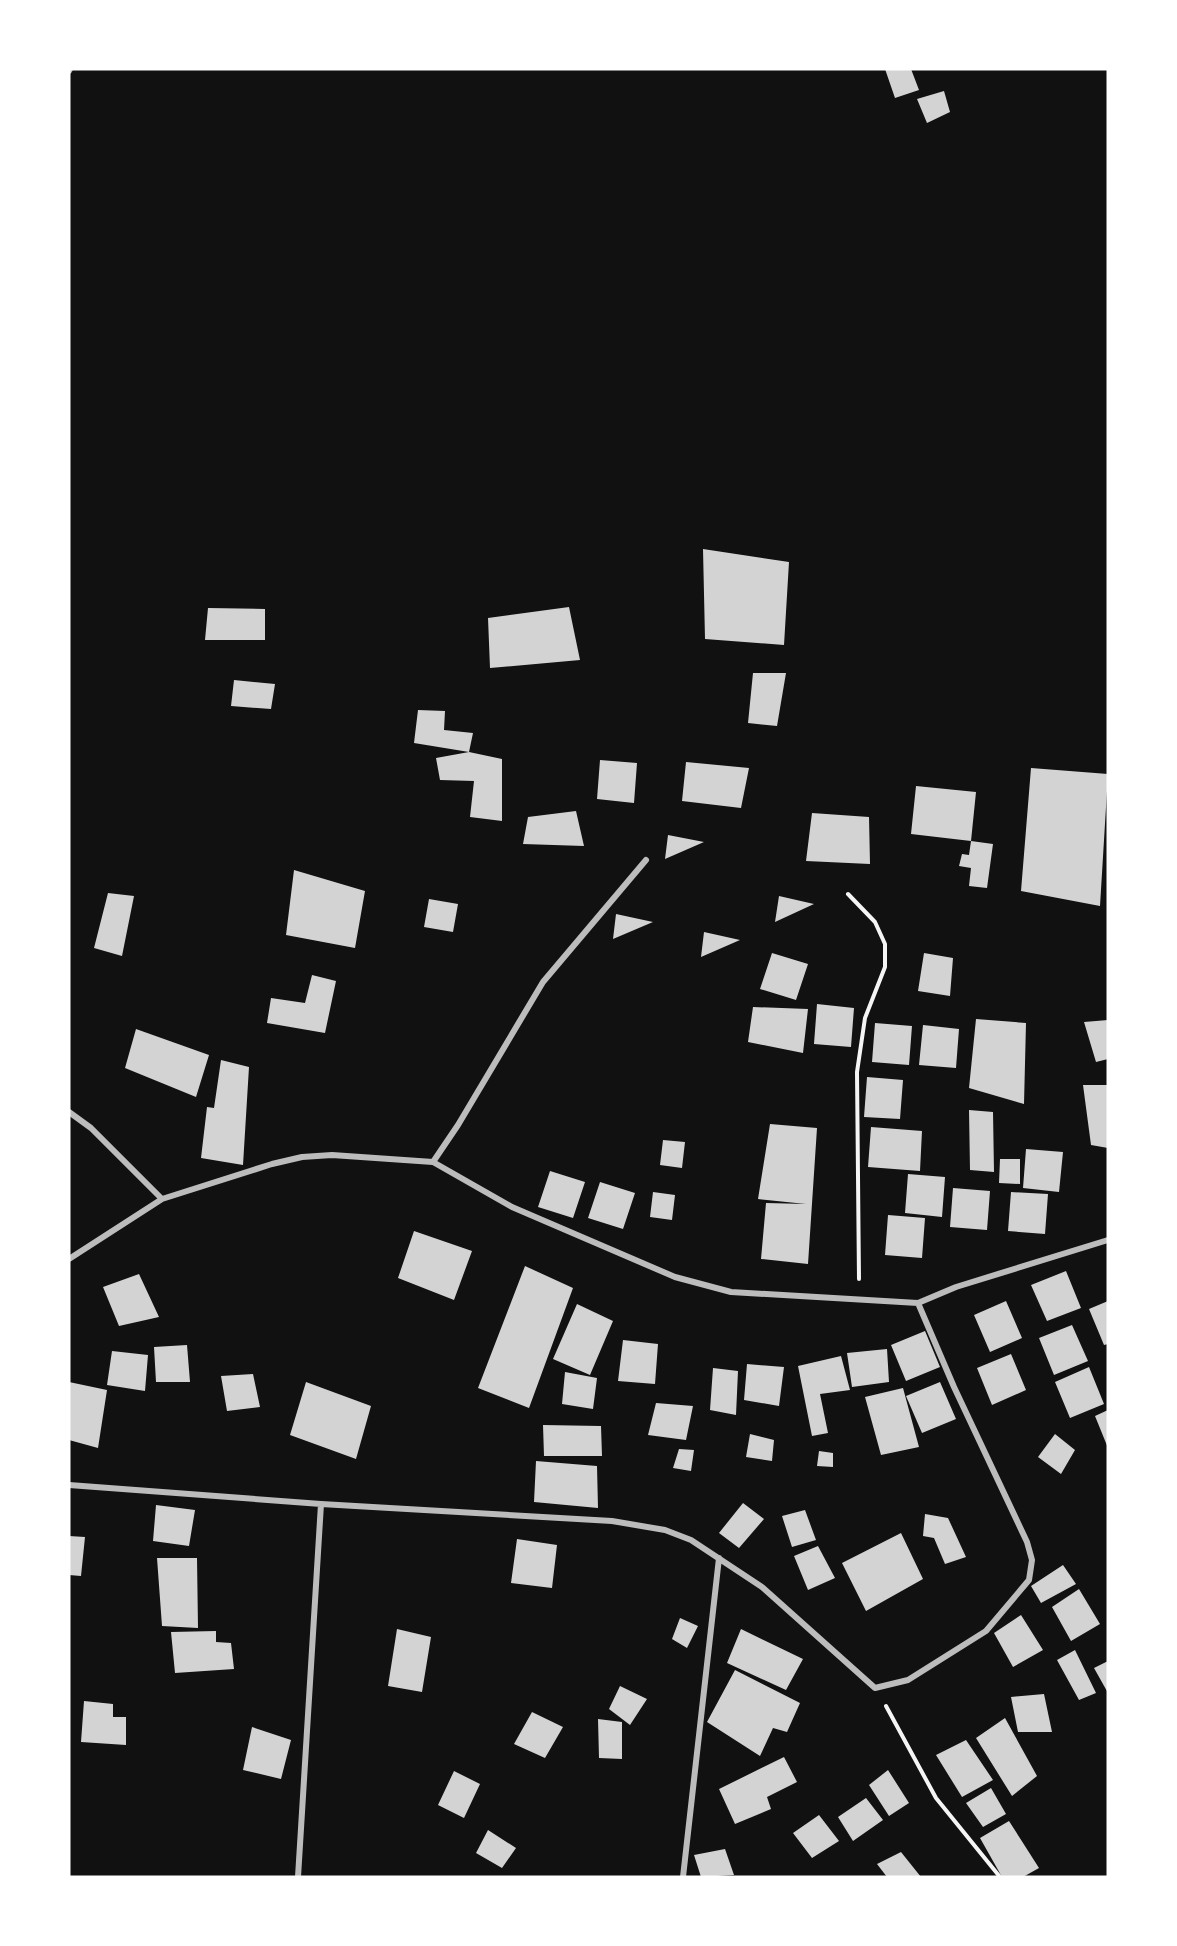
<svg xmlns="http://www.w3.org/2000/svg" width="1177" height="1946" font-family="Roboto,sans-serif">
	<rect width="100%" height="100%" fill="#111"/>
	<path fill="#d3d3d3" d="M885,69H911L919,90L895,98Z
		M944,91L950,112L927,123L917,99Z
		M703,549L789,562L784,645L705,639Z
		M569,607L580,660L490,668L488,618Z
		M208,608L265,609V640H205Z
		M753,673H786L777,726L748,723Z
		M234,680L275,684L271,709L231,706Z
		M418,710L445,711L444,730L473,733L469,752L414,743Z
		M469,752L502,759V821L470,817L474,781L440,780L436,758Z
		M600,760L637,763L634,803L597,799Z
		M686,762L749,768L741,808L682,801Z
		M1031,768L1108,774L1100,906L1021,891Z
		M916,786L976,792L971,841L911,834Z
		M576,811L584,846L523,844L528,817Z
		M812,813L869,817L870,864L806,861Z
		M668,835L704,842L665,859Z
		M971,841L993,844L987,888L969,886L971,868L959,866L962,854L969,855Z
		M294,870L365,891L355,948L286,935Z
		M108,893L134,896L122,956L94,948Z
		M779,896L814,904L775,922Z
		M429,899L458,904L453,932L424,927Z
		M616,914L653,922L613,939Z
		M704,932L740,940L701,957Z
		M772,953L808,964L796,1000L760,989Z
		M924,953L953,958L950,996L918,991Z
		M312,975L336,981L325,1033L267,1023L271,998L305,1003Z
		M817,1004L854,1008L851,1047L814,1044Z
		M753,1007L808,1009L803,1053L748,1042Z
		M976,1019L1026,1023L1024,1104L969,1088Z
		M1108,1020V1059L1096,1062L1084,1022Z
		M875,1023L912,1026L909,1065L872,1062Z
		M923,1025L959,1029L956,1068L919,1065Z
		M136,1029L209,1055L196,1097L125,1068Z
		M221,1060L249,1067L243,1165L201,1158L207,1107L214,1108Z
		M867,1077L903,1080L900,1119L864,1117Z
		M1083,1085H1108V1148L1091,1145Z
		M969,1110L993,1112L994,1172L970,1170Z
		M770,1124L817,1128L808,1264L761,1259L766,1203L806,1204L758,1199Z
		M871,1127L922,1131L920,1171L868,1167Z
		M663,1140L685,1142L682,1168L660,1165Z
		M1026,1149L1063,1152L1059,1192L1023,1188Z
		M1000,1159H1020V1184L999,1183Z
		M550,1171L585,1182L573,1218L538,1207Z
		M908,1174L945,1177L942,1217L905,1213Z
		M600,1182L635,1193L623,1229L588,1218Z
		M953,1188L990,1191L987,1230L950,1227Z
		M653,1192L675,1195L672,1220L650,1217Z
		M1011,1192L1048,1194L1045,1234L1008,1231Z
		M888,1215L925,1218L922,1258L885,1255Z
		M414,1231L472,1251L454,1300L398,1278Z
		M525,1266L573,1288L529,1408L478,1388Z
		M1066,1271L1081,1308L1047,1321L1031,1285Z
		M139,1274L159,1317L119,1326L103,1287Z
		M1006,1301L1022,1338L990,1352L974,1315Z
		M1108,1301V1344L1104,1345L1089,1309Z
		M577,1304L613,1321L590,1375L553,1359Z
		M1072,1325L1088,1361L1054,1375L1039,1338Z
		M925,1331L940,1367L906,1381L891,1345Z
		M623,1340L658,1344L655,1384L618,1381Z
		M187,1345L190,1382H156L154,1347Z
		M887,1349L889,1382L852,1387L847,1353Z
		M112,1351L148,1355L145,1391L107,1385Z
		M1011,1354L1026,1390L992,1405L977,1368Z
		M841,1356L850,1390L820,1394L828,1433L812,1436L798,1366Z
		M747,1364L784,1367L779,1406L744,1400Z
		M1089,1367L1104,1404L1070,1418L1055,1382Z
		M713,1368L738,1371L736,1415L710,1410Z
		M565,1372L597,1378L593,1409L562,1404Z
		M253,1374L260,1407L227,1411L221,1376Z
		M69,1382L107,1390L98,1448L69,1440Z
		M306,1382L371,1406L356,1459L290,1435Z
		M940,1382L956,1419L922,1433L906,1396Z
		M903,1388L919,1447L881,1455L865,1397Z
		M656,1403L693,1406L686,1440L648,1435Z
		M1108,1410V1448L1095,1416Z
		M543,1425L601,1426L602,1456H544Z
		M750,1434L774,1440L772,1461L746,1457Z
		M1055,1434L1075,1450L1061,1474L1038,1457Z
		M679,1449L694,1450L691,1471L673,1468Z
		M819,1451L833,1453V1467L817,1466Z
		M536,1461L597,1466L598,1508L534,1502Z
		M743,1503L764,1519L739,1548L719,1533Z
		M156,1505L195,1510L189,1546L153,1541Z
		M805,1510L816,1540L792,1547L782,1516Z
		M925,1514L948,1518L966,1557L945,1564L934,1538L923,1536Z
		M901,1533L923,1579L866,1611L842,1563Z
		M69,1536L85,1537L81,1576L69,1575Z
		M517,1539L557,1545L552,1588L511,1583Z
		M818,1546L835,1578L808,1590L794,1556Z
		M157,1558H197L198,1628L162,1626Z
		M1063,1565L1076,1584L1041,1603L1031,1586Z
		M1079,1589L1100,1624L1071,1641L1052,1607Z
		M1021,1615L1043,1650L1013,1667L994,1633Z
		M680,1618L698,1626L687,1648L672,1639Z
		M397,1629L431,1637L422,1692L388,1686Z
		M741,1629L803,1659L786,1690L727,1663Z
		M216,1631V1642L231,1643L234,1669L175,1673L171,1632Z
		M1075,1650L1096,1693L1079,1700L1057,1660Z
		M1108,1661V1693L1094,1668Z
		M735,1670L800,1703L787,1732L773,1728L760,1756L707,1722Z
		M620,1686L647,1699L630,1725L609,1709Z
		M1044,1694L1052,1732H1018L1011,1697Z
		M84,1701L113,1704V1717H126V1745L81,1742Z
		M532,1712L563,1727L545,1758L514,1744Z
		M1005,1718L1037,1776L1012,1796L976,1738Z
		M598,1719L622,1722V1759L599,1758Z
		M252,1727L291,1740L281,1779L243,1770Z
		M966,1740L993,1780L962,1797L936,1755Z
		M784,1757L797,1782L767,1797L771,1809L735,1824L719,1789Z
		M888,1770L909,1803L889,1816L869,1785Z
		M454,1771L480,1784L464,1818L438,1805Z
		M991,1788L1006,1814L983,1827L966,1803Z
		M866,1798L883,1820L853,1841L838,1817Z
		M819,1815L839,1841L812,1858L793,1833Z
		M1009,1821L1039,1868L1023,1877H1002L980,1838Z
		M488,1830L516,1848L502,1868L476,1853Z
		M725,1849L734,1875L701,1877L694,1855Z
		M901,1852L921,1877H887L877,1864Z"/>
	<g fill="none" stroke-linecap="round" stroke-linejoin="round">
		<path stroke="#f5f5f5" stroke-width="4" d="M848,894L875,922L885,944V967L865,1018L857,1072L859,1279
			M886,1706L936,1798L1000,1877"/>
		<path stroke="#bcbcbc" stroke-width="6" d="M69,71L70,69
			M69,1112L91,1128L162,1199
			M433,1162L512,1207L675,1277L731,1292L918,1303L956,1287L1108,1240
			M69,1259L162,1199L272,1164L302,1157L332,1155L433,1162L458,1125L543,982L646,860
			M69,1485L321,1504L612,1521L665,1530L691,1540L762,1587L875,1688L908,1680L986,1631L1029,1580L1032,1560L1027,1542L954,1387L918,1303
			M298,1877L321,1504
			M683,1877L719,1558"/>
	</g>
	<rect width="1177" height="1946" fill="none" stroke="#ffffff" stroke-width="141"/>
</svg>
